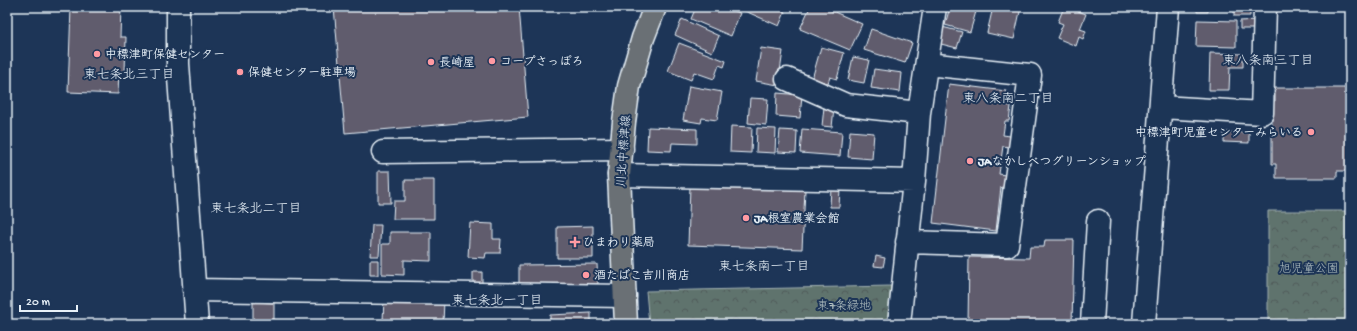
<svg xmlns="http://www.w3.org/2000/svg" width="1357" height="331" font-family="'Gochi Hand','Klee One',sans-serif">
	<defs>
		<pattern id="park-crowns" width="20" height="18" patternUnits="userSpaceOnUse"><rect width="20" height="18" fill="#5e736d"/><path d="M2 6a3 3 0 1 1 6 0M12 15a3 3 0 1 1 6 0" fill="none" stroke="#515b5a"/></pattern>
	</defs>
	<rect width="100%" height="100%" fill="#1d3557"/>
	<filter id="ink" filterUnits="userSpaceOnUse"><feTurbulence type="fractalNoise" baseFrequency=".025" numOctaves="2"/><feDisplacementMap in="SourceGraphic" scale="8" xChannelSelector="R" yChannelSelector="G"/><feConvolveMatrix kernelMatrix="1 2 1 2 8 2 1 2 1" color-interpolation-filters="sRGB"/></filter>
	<g filter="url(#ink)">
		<path fill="url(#park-crowns)" stroke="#a3b2b2" d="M1268,211H1350V324H1268Z
			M891,286L887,324H649L646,291Z"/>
		<path fill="#605c6d" stroke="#e8f1f8" d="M71,7H121L120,37H126L125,72H119L118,94L68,92Z
			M334,7H519L528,117L345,133Z
			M696,7H725L740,13L731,36L691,19Z
			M736,7H774L785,12L779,26Z
			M810,7H823L862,24L850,50L800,29Z
			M950,7L977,8L970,32L945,25Z
			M993,7H1021L1014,39L987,33Z
			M1064,7H1067L1086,14L1080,29L1086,31L1083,39L1079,37L1076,46L1057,38L1063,24L1058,22Z
			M1197,7H1208V12H1197Z
			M1350,7V70H1349Z
			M1234,8H1250V16H1234Z
			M682,19L719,36L712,52L675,35Z
			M1197,20L1236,21V47L1196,46Z
			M1256,20V29H1240V21Z
			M942,27L962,32L957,48L937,43Z
			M871,29L912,43L905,63L864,50Z
			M679,43L726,61L724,67L719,65L714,79L694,72L691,80L668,71Z
			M821,47L844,53L837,79L830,77L828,83L812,79Z
			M761,48L783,51L778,85L756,81Z
			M1210,53L1243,54V67H1230L1229,90H1209Z
			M853,57L869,60L864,83L848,80Z
			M874,69L902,73L900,92L871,88Z
			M949,84L1006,91L1005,105L1011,106L1009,121H1005L1003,135L1010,136L1009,147L1003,146L999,174L1005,175L1003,188L1001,187L996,231L933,223Z
			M689,86L722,92L717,120L702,118L701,123L683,120Z
			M1275,88H1350V171H1337V178H1276V164H1272V101H1275Z
			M777,93L802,95L800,118L776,116Z
			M750,98L768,99L766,125L748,123Z
			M824,107L834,108L832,127L822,126Z
			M731,126L752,127L751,153L730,152Z
			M648,127L697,129V144L672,143L671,151L647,150Z
			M757,128L776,129L775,153L756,152Z
			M802,129L842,132L840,156L800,153Z
			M780,130L797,131L796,153L778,152Z
			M850,131L874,133L872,159L848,157Z
			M1224,132L1249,133V143L1224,142Z
			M378,171H390L391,203H378Z
			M405,180H434V219H393L394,201H405Z
			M690,186L805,190L802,249L688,245Z
			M831,188L840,189L839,207H830Z
			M470,223L493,224V239H501L500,253H486L485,258L468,257Z
			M372,225H381L379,256H370Z
			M593,226V258H557V227Z
			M390,232H431V261L404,260V275L382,274V244H390Z
			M1045,240H1074L1072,324H968L969,257L1029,258L1030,247H1044Z
			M876,256L885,258L883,267L874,266Z
			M370,260H378V275H370Z
			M597,264L598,284L519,285V265Z
			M473,272H482V286L473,285Z
			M384,298L444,300L443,324L383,321Z
			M253,302L274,303V320H253Z
			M591,313V324H550V315Z"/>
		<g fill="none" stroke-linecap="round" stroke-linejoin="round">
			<defs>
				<path id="minor" d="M178,7V64L197,324
					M787,79L846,105L919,113
					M1161,107L1262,113L1265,7
					M383,152L622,149
					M619,175L914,181
					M907,242L1007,245L1030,75L927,64
					M194,290L625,296
					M899,324L914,181L919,113L935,7
					M1092,324L1098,221
					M1144,324L1168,7"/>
				<path id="major" d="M626,324L619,175L624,122L629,86L643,38L655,7"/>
			</defs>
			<use href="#minor" stroke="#e8f1f8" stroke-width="25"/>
			<use href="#major" stroke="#e8f1f8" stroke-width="25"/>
			<use href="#minor" stroke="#1d3557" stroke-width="22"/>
			<use href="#major" stroke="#6a7074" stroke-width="22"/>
		</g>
	</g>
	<g fill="#ff9aa2" stroke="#1d3557" stroke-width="1.5">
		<circle cx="97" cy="54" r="4"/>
		<circle cx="492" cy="61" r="4"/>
		<circle cx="431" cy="62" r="4"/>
		<circle cx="240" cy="72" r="4"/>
		<circle cx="1311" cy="132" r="4"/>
		<circle cx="970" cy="161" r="4"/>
		<circle cx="746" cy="218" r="4"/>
		<path d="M573 236h4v4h4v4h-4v4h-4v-4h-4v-4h4z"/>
		<circle cx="586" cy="275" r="4"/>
	</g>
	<g text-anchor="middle" stroke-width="4" stroke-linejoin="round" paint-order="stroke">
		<g font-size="12" font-weight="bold" fill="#e8f1f8" stroke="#1d3557" text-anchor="start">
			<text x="105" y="58">中標津町保健センター</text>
			<text x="500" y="65">コープさっぽろ</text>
			<text x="439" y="66">長崎屋</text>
			<text x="248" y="76">保健センター駐車場</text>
			<text x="1303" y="136" text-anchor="end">中標津町児童センターみらいる</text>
			<text x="978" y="165">JAなかしべつグリーンショップ</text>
			<text x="754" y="222">JA根室農業会館</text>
			<text x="583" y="246">ひまわり薬局</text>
			<text x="594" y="279">酒たばこ吉川商店</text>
		</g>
		<g font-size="12" fill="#e8f1f8" stroke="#1d3557">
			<text transform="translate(623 151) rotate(-86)" y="4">川北中標津線</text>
		</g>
		<g font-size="12" fill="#b1bfc0" stroke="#1d3557">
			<text x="1309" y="272">旭児童公園</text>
			<text x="844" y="309">東7条緑地</text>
		</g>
		<g font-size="13" fill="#e8f1f8" stroke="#1d3557">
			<text x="1268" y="64">東八条南三丁目</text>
			<text x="129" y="78">東七条北三丁目</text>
			<text x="1008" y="102">東八条南二丁目</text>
			<text x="256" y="212">東七条北二丁目</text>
			<text x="764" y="270">東七条南一丁目</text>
			<text x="497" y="304">東七条北一丁目</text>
		</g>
	</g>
	<rect width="1357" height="331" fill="none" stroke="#1d3557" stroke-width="24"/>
	<rect x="12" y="12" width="1333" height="307" fill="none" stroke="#e8f1f8" stroke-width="1.5" filter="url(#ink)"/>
	<path d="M20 305v6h57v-6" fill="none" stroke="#e8f1f8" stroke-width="2"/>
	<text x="26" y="305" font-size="12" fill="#e8f1f8" stroke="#1d3557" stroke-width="3" paint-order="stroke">20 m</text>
</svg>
